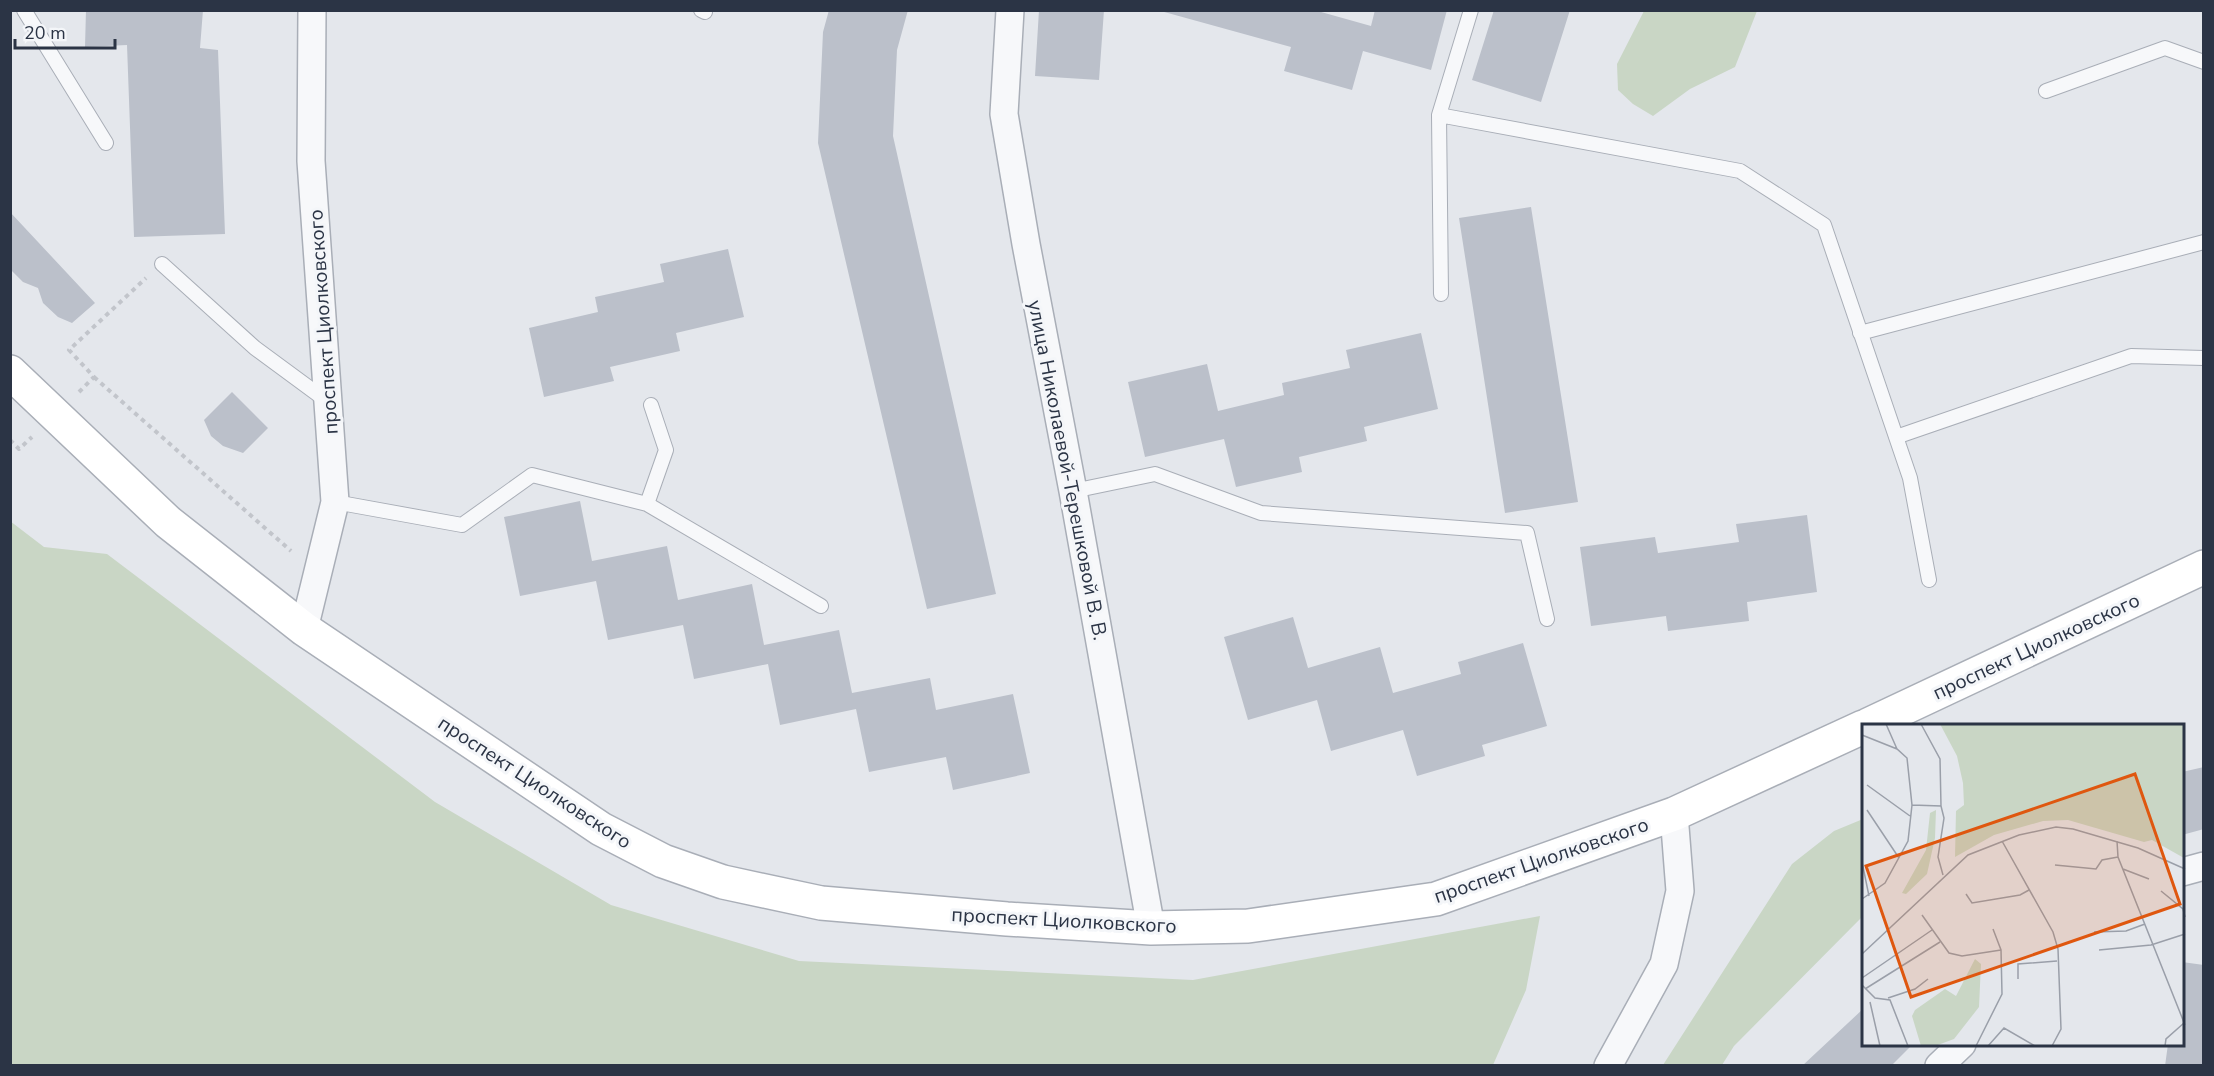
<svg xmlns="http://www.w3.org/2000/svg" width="2214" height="1076" font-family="'Nunito Sans',sans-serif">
	<rect width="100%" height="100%" fill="#e4e7ec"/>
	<path fill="#c9d6c5" d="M1644,11V10L1757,11L1735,67L1690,89L1653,116L1633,104L1618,90L1617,64Z
		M10,521L44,547L107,554L435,802L611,905L799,961L1193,980L1540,916L1526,990L1493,1065H11Z
		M1863,819V916L1734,1046L1722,1065H1663L1792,864L1834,831Z"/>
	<path fill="#bbc0ca" d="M86,10H203L200,48L218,50L225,234L134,237L127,45L85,47Z
		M829,10H908L897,50L893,136L996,594L927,609L818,143L823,32Z
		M1039,10H1104L1099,80L1035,76Z
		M1157,10H1314L1371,26L1375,10H1447L1431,70L1363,51L1352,90L1284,71L1291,47Z
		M1494,10H1570L1541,102L1472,80Z
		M1531,207L1578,502L1505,513L1459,218Z
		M10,212L95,303L72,323L58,317L43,303L38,288L23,282L10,269Z
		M728,249L744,317L676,333L680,351L610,367L614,381L544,397L529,328L598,312L595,297L664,282L660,264Z
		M1421,333L1438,409L1364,427L1367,441L1299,457L1302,472L1236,487L1224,439L1145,457L1128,382L1207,364L1218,411L1284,395L1282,383L1350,368L1346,350Z
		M232,392L268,428L243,453L223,446L211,436L204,420Z
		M580,501L592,561L667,546L678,600L752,584L764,645L839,630L852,693L930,678L936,710L1013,694L1030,773L953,790L946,757L869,772L856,709L780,725L768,664L694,679L683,625L608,640L596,581L520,596L504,517Z
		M1807,515L1817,592L1747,602L1749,621L1668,631L1666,616L1591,626L1580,547L1655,537L1658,553L1739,542L1736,524Z
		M1293,617L1308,668L1380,647L1393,693L1461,674L1458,662L1523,643L1547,726L1482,745L1485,756L1417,776L1403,730L1331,751L1317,700L1248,720L1224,637Z
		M2204,767V829L2182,835V772Z
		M2182,962L2204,965V1066H2165L2168,1044H2182Z
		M1863,1009V1044H1913L1891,1066H1802Z"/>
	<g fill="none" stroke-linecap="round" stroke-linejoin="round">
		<defs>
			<path id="service" d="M24,10L106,143
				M701,10L705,12
				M2046,91L2165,48L2204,62
				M1439,115L1740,171L1824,225L1910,478L1929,580
				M162,264L255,348L327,401
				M1441,294L1439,115L1471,10
				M1860,333L2204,242
				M1896,437L2131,356L2204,358
				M1073,491L1155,474L1261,513L1527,533L1547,619
				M335,502L462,525L532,475L647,504L821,606
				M647,504L666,450L651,405"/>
			<path id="minor" d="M1010,10L1004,114L1026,244L1073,491L1151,928
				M304,629L335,502L311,161L312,10
				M2182,872L2204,866
				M1608,1066L1664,964L1680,891L1674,814
				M1939,1066L1962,1044"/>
			<path id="secondary" d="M10,372L168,522L304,629L601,829L663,861L723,882L821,903L1007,919L1151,928L1248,926L1436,899L1674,814L1863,727
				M1868,725L2204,567"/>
		</defs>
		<use href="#service" stroke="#a9aeb7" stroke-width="16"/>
		<use href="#minor" stroke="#a9aeb7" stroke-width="30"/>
		<use href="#secondary" stroke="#a9aeb7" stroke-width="36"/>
		<path stroke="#c2c5cb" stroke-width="4" stroke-dasharray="4.5 4.5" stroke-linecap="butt" d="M94,377L291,551
			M79,392L94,377L69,350L146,278
			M10,440L19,449L32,437"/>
		<use href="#service" stroke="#f7f8fa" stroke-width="14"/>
		<use href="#minor" stroke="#f7f8fa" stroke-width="27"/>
		<use href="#secondary" stroke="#fff" stroke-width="33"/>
	</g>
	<g text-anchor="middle" stroke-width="6" stroke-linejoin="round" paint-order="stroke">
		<g font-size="20" fill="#2b3445" stroke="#f4f6f9">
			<text transform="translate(323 322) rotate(-94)" y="7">проспект Циолковского</text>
			<text transform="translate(1068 470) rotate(79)" y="7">улица Николаевой-Терешковой В. В.</text>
			<text transform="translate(2036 646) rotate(-25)" y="7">проспект Циолковского</text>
			<text transform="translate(535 782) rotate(33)" y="7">проспект Циолковского</text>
			<text transform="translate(1541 860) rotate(-19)" y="7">проспект Циолковского</text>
			<text transform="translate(1064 920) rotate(3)" y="7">проспект Циолковского</text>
		</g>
	</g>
	<g transform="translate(1862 724)">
		<rect width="322" height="322" fill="#e4e7ec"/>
		<path d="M78,0H322V134L290,116L282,118L206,96L181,97L132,111L93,133L94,87L102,81L101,59L95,32ZM74,86L73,114L65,150L44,170L40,169L64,126L68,89ZM113,235L119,240L117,283L92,315L73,322H59L50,292L53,286L83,265L94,272Z" fill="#c9d6c5"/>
		<path fill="none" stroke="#9a9fa9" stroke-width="1.5" d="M24,0L35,25M59,0L78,35L79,82M0,11L35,25L45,34L50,81L79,82L82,94L76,133L81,151M5,61L48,92M5,86L37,134M140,117L191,208L196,225L199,305L190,322M255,117L256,133L323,301M0,138L7,172M193,141L234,145L240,136L256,133M261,145L287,155M299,167L321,185L323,193M104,170L110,179L158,171L167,166M0,175L23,159L46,117L50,81M60,191L87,229L100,232L139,226M232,208L264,207L283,200M237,226L289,221L323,210M0,230L106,131L157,111L194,103L211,105L276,124L323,145M0,254L70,206M156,255V240L195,237M0,261L13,274L28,276L46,322M3,265L78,218M26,274L53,265L66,255M8,278L18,322M114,322L140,270L139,226L131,205M126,322L142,304L173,322M303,322L304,315L322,299"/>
		<path fill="#df570f" fill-opacity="0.15" stroke="#df570f" stroke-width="3" d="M273,50L318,180L49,273L4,142Z"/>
		<rect width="322" height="322" fill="none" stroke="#2b3445" stroke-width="3"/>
	</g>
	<rect width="2214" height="1076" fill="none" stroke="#2b3445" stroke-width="24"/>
	<path d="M15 39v9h100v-9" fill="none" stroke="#2b3445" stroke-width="3"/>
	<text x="24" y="39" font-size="18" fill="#2b3445" stroke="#f4f6f9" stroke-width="4.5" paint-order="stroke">20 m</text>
</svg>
